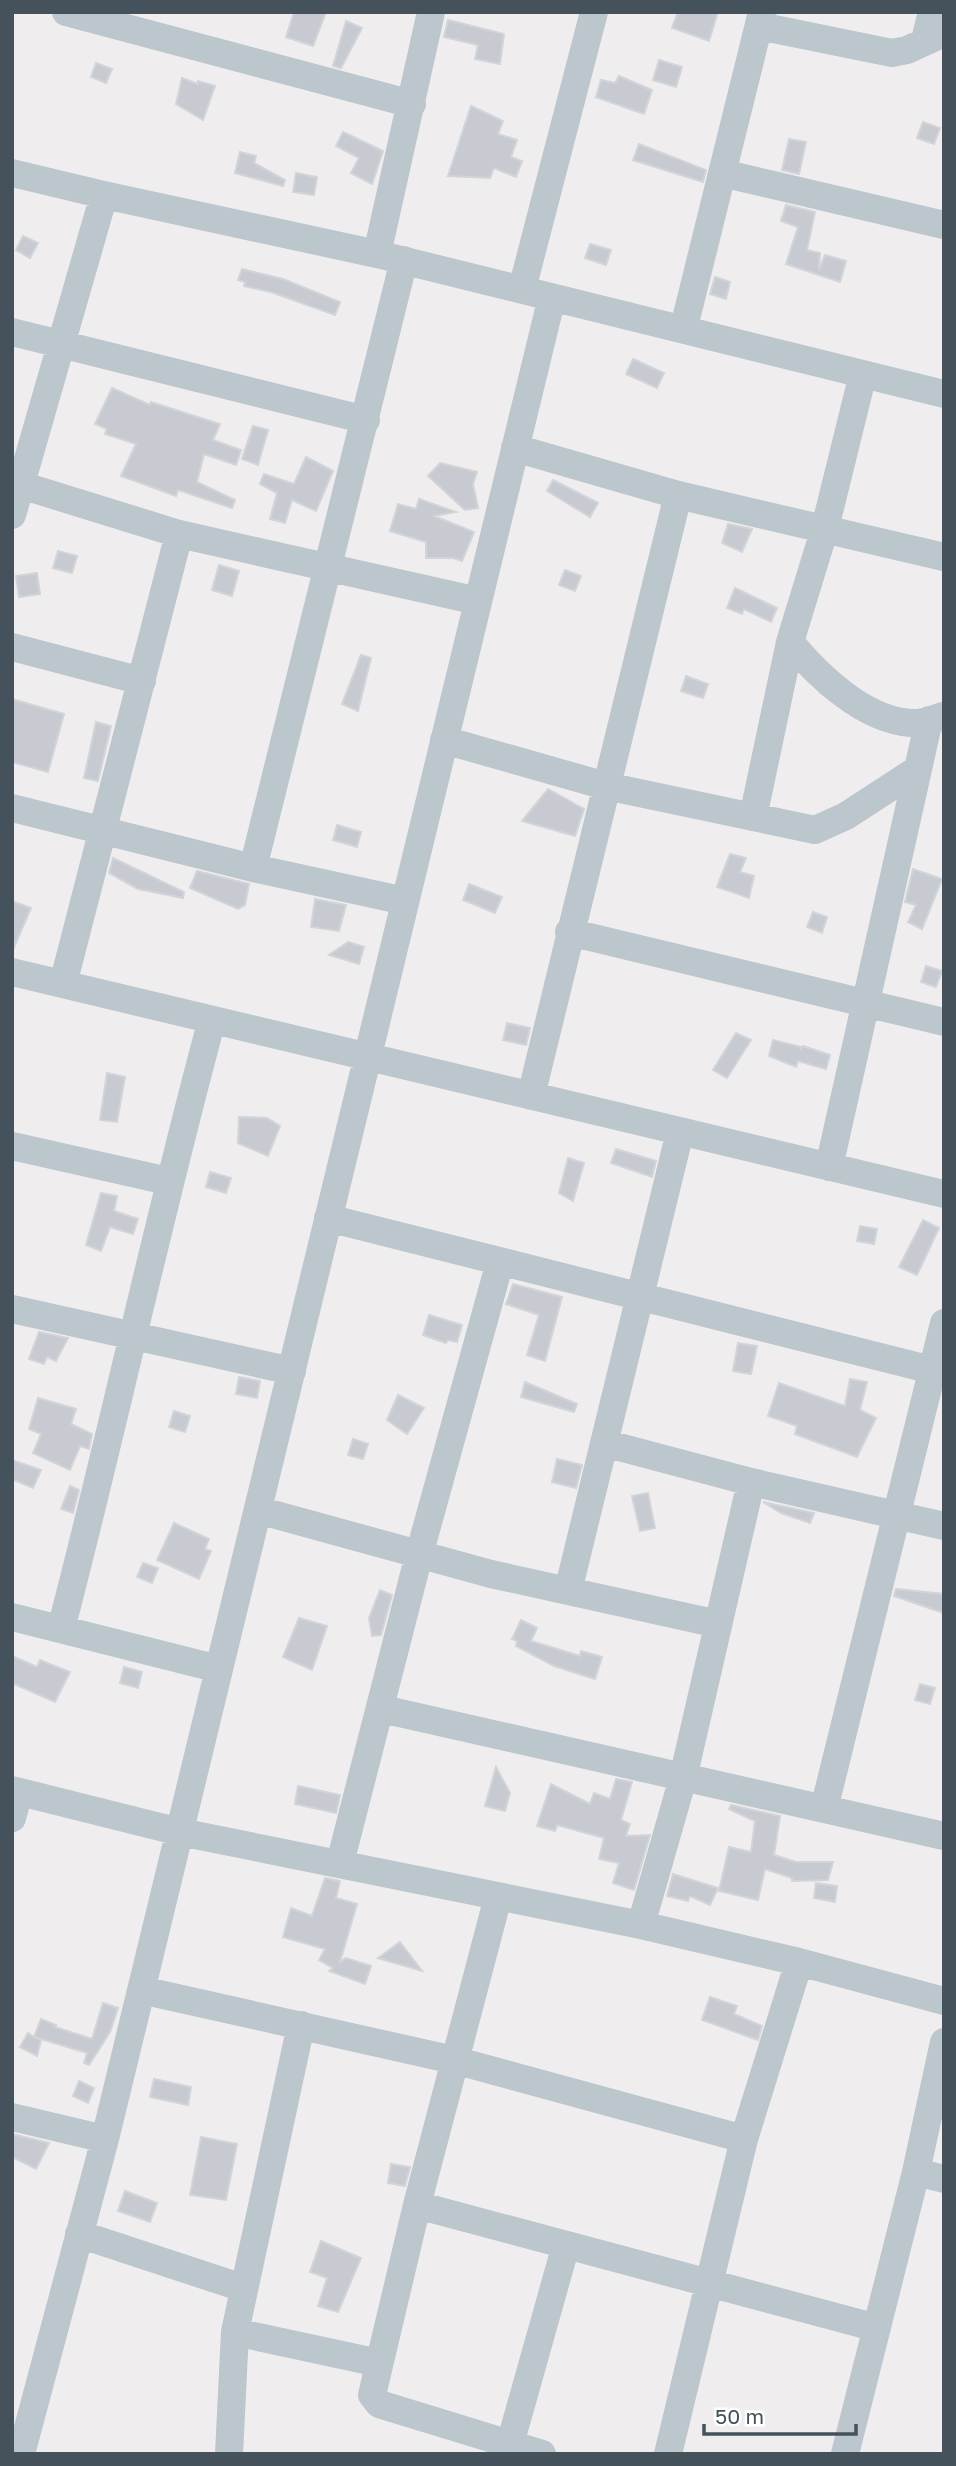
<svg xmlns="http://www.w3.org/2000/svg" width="956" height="2466" font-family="'Golos Text',sans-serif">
	<rect width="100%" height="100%" fill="#f0edee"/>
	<path fill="#c7cbd1" stroke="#d1d4d9" stroke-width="2" d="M294,12H326L313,46L286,37Z
		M678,12H718L709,41L672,28Z
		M448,20L504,34L500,64L475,59L478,45L444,37Z
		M346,21L362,28L341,68L333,66Z
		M659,60L682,67L676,87L653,80Z
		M96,63L112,69L106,83L91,77Z
		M619,76L652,90L644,114L596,97L601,80L615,83Z
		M182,78L198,84V81L215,86L203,120L176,104Z
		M471,106L503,121L498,134L517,140L511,157L522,161L516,177L494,168L490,178L448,176Z
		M923,122L940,128L934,144L917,138Z
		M343,132L383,151L372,184L351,173L359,158L336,146Z
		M789,139L806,142L799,174L782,170Z
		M639,144L706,170L703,182L633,160Z
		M240,152L256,156L254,163L285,180L283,186L235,173Z
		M296,173L317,177L314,195L293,192Z
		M786,205L815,212L807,250L820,253L819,270L825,255L846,261L840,282L786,264L798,227L781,221Z
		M23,236L38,243L30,258L16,250Z
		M590,244L611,250L606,265L585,258Z
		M242,269L283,279L340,302L335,315L271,292L244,286L245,282L238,280Z
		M715,277L730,282L726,299L710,294Z
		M633,359L664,373L657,388L626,374Z
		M112,388L150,405L151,402L220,424L213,440L241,450L236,465L204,454L197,482L235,500L232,508L178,490L176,496L121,476L136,444L105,434L107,429L95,424Z
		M253,426L268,430L258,465L242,459Z
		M306,457L333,471L316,511L292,500L285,523L270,519L277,493L260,484L264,474L294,484Z
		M440,463L477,472L473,484L478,508L465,510L428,476Z
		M553,480L598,503L590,517L547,491Z
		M419,499L456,512L434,516L474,532L462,561L453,558H426V542L390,531L398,504L416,509Z
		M728,524L752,529L742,552L722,543Z
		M58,551L77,556L72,573L53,568Z
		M219,565L239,571L232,596L212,590Z
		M565,570L581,576L575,591L559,585Z
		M37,573L40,594L19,597L16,576Z
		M735,588L777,608L771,622L744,609L742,614L727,608Z
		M361,655L371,658L358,711L342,704Z
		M686,676L708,684L703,698L681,691Z
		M12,699L64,714L48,772L12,762Z
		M96,722L111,726L98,781L84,778Z
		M548,789L584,809L575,836L522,821Z
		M337,825L361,832L357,847L333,840Z
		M730,854L746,858L740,872L754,876L749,898L717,887Z
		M113,858L184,892L183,898L138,889L109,873Z
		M913,869L942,879L922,929L908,922L916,905L905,902Z
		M197,871L249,884L245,905L238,909L190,888Z
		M469,884L502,897L495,913L463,900Z
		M315,899L346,905L339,931L311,927Z
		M12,901L31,908L12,952Z
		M813,912L827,917L822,933L807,927Z
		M348,942L364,947L359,964L329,955Z
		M926,966L942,971L936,987L921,982Z
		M507,1023L530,1028L526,1045L503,1040Z
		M736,1033L751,1040L727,1078L713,1070Z
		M773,1040L801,1047L800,1050L803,1046L830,1055L826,1069L798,1061L796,1067L769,1056Z
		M107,1073L125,1077L117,1122L100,1120Z
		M239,1117L267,1118L280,1126L268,1156L238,1143Z
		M616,1149L656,1161L652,1177L611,1163Z
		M568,1158L584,1163L573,1201L559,1193Z
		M210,1172L231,1178L226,1193L206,1187Z
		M101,1193L117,1196L114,1211L138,1219L133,1234L110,1227L101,1251L86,1245Z
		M923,1220L939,1228L917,1275L899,1267Z
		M860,1226L877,1229L874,1244L857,1241Z
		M513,1284L562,1297L545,1361L527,1355L539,1315L506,1304Z
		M429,1315L462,1325L457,1342L448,1340L446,1343L423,1335Z
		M39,1332L68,1338L56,1361L47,1357L44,1364L29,1359Z
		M738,1343L757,1346L751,1374L733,1371Z
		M239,1377L260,1381L257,1398L236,1394Z
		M850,1379L867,1382L860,1410L876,1418L857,1457L795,1434L797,1426L768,1416L779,1383L845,1406Z
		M525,1382L577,1404L574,1412L521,1397Z
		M398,1395L424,1408L407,1434L387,1420Z
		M38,1398L76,1409L71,1424L92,1434L89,1449L80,1446L70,1470L33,1453L41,1434L29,1429Z
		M174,1411L190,1416L185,1432L169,1427Z
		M353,1439L368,1444L363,1459L348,1455Z
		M557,1459L582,1465L576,1488L552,1482Z
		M12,1460L41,1470L33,1488L12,1479Z
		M70,1486L79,1490L73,1513L61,1509Z
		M648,1493L655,1528L640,1531L632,1496Z
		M763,1502L814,1513L810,1523L781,1513Z
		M174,1523L209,1539L205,1549L211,1551L199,1579L157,1560Z
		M143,1563L158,1568L152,1583L137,1577Z
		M896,1589L944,1594V1613L894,1596Z
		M380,1590L392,1595L381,1635L372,1636L369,1618Z
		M299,1618L327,1626L312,1670L283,1657Z
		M521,1620L537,1628L531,1641L580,1656L581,1651L602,1657L595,1679L554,1666L516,1646L517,1641L512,1639Z
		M12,1656L37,1667L40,1660L70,1672L55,1702L12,1683Z
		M124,1667L142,1672L138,1688L120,1683Z
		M920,1684L935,1688L930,1704L915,1700Z
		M496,1767L510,1793L505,1811L485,1806Z
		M616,1779L632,1782L621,1820L630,1824L626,1836L650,1835L634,1890L613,1883L619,1863L599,1859L604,1838L557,1825L555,1831L537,1826L551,1784L590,1804L594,1793L610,1799Z
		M298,1786L340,1795L336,1813L295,1804Z
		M731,1805L780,1816L774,1855L796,1862H833L828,1880L792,1881V1878L765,1869L758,1900L719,1891L729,1847L751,1852L755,1821L729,1809Z
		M673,1874L718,1888L710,1905L690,1896L688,1901L667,1896Z
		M325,1878L340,1881L336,1898L357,1904L340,1962L346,1958L371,1966L365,1984L329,1971L333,1968L319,1960L325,1949L283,1937L291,1908L312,1916Z
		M816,1883L837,1886L835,1902L814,1898Z
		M400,1942L422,1971L378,1958Z
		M710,1997L737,2006L734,2014L762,2026L758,2040L702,2020Z
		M103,2003L118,2008L110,2032L89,2065L84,2063L87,2053L35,2037L41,2040L37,2056L20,2047L28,2033L34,2037L41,2019L56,2025L55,2027L92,2039Z
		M154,2079L191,2087L188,2105L150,2097Z
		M79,2081L94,2088L88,2103L73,2096Z
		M12,2134L49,2143L36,2169L12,2157Z
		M201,2137L237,2144L226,2200L190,2195Z
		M391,2164L410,2167L405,2186L388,2183Z
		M125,2191L157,2203L150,2222L118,2211Z
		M321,2241L361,2258L338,2312L318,2306L327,2278L310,2272Z"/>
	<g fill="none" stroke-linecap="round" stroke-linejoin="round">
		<path stroke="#bbc6cd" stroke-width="28" d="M66,12L412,104
			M759,26L892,53L907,50L944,33
			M925,40L932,12
			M12,173L104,195L377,254L944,394
			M722,173L944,225
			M377,254L431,12
			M522,289L594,12
			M684,327L762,12
			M12,332L366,420
			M515,448L678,495L944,557
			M21,485L179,534L478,601
			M12,515L104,195
			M790,642C818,676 864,720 911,723C922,724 933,719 943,716
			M12,647L142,681
			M444,740L606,786L815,830L846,816L918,769
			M12,808L253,868L405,901
			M753,817L790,642L825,528L863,374
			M253,868L404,260
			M569,932L944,1022
			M12,972L944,1194
			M63,984L179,534
			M531,1096L678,495
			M12,1146L168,1181
			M829,1167L929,720
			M328,1218L932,1370
			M12,1309L292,1371
			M604,1443L751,1482L944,1526
			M258,1510L491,1574L718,1624
			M568,1591L680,1132
			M12,1617L219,1669
			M61,1629C114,1426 157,1222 212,1020
			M382,1709L944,1836
			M12,1790L180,1832L641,1925L799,1962L944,2001
			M824,1809L944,1323
			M12,1818L19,1792
			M340,1863L419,1555L500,1262
			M498,1897L417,2205L372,2395L379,2404L542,2454
			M641,1925L683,1778L751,1482
			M141,1990L454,2060L744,2139
			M12,2117L105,2139
			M916,2172L944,2179
			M417,2205L877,2328
			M79,2234L243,2288
			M235,2332L379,2363
			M510,2444L566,2245
			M21,2454L105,2139L552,297
			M229,2454L235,2332L301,2025
			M668,2454L744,2139L799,1962
			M845,2454L916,2172L944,2042"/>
	</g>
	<rect width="956" height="2466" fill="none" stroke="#45525b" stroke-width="28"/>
	<path d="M704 2424v10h152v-10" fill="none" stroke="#45525b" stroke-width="3.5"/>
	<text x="715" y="2424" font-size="21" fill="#45525b" stroke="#ffffff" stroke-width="5" paint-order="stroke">50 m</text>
</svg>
